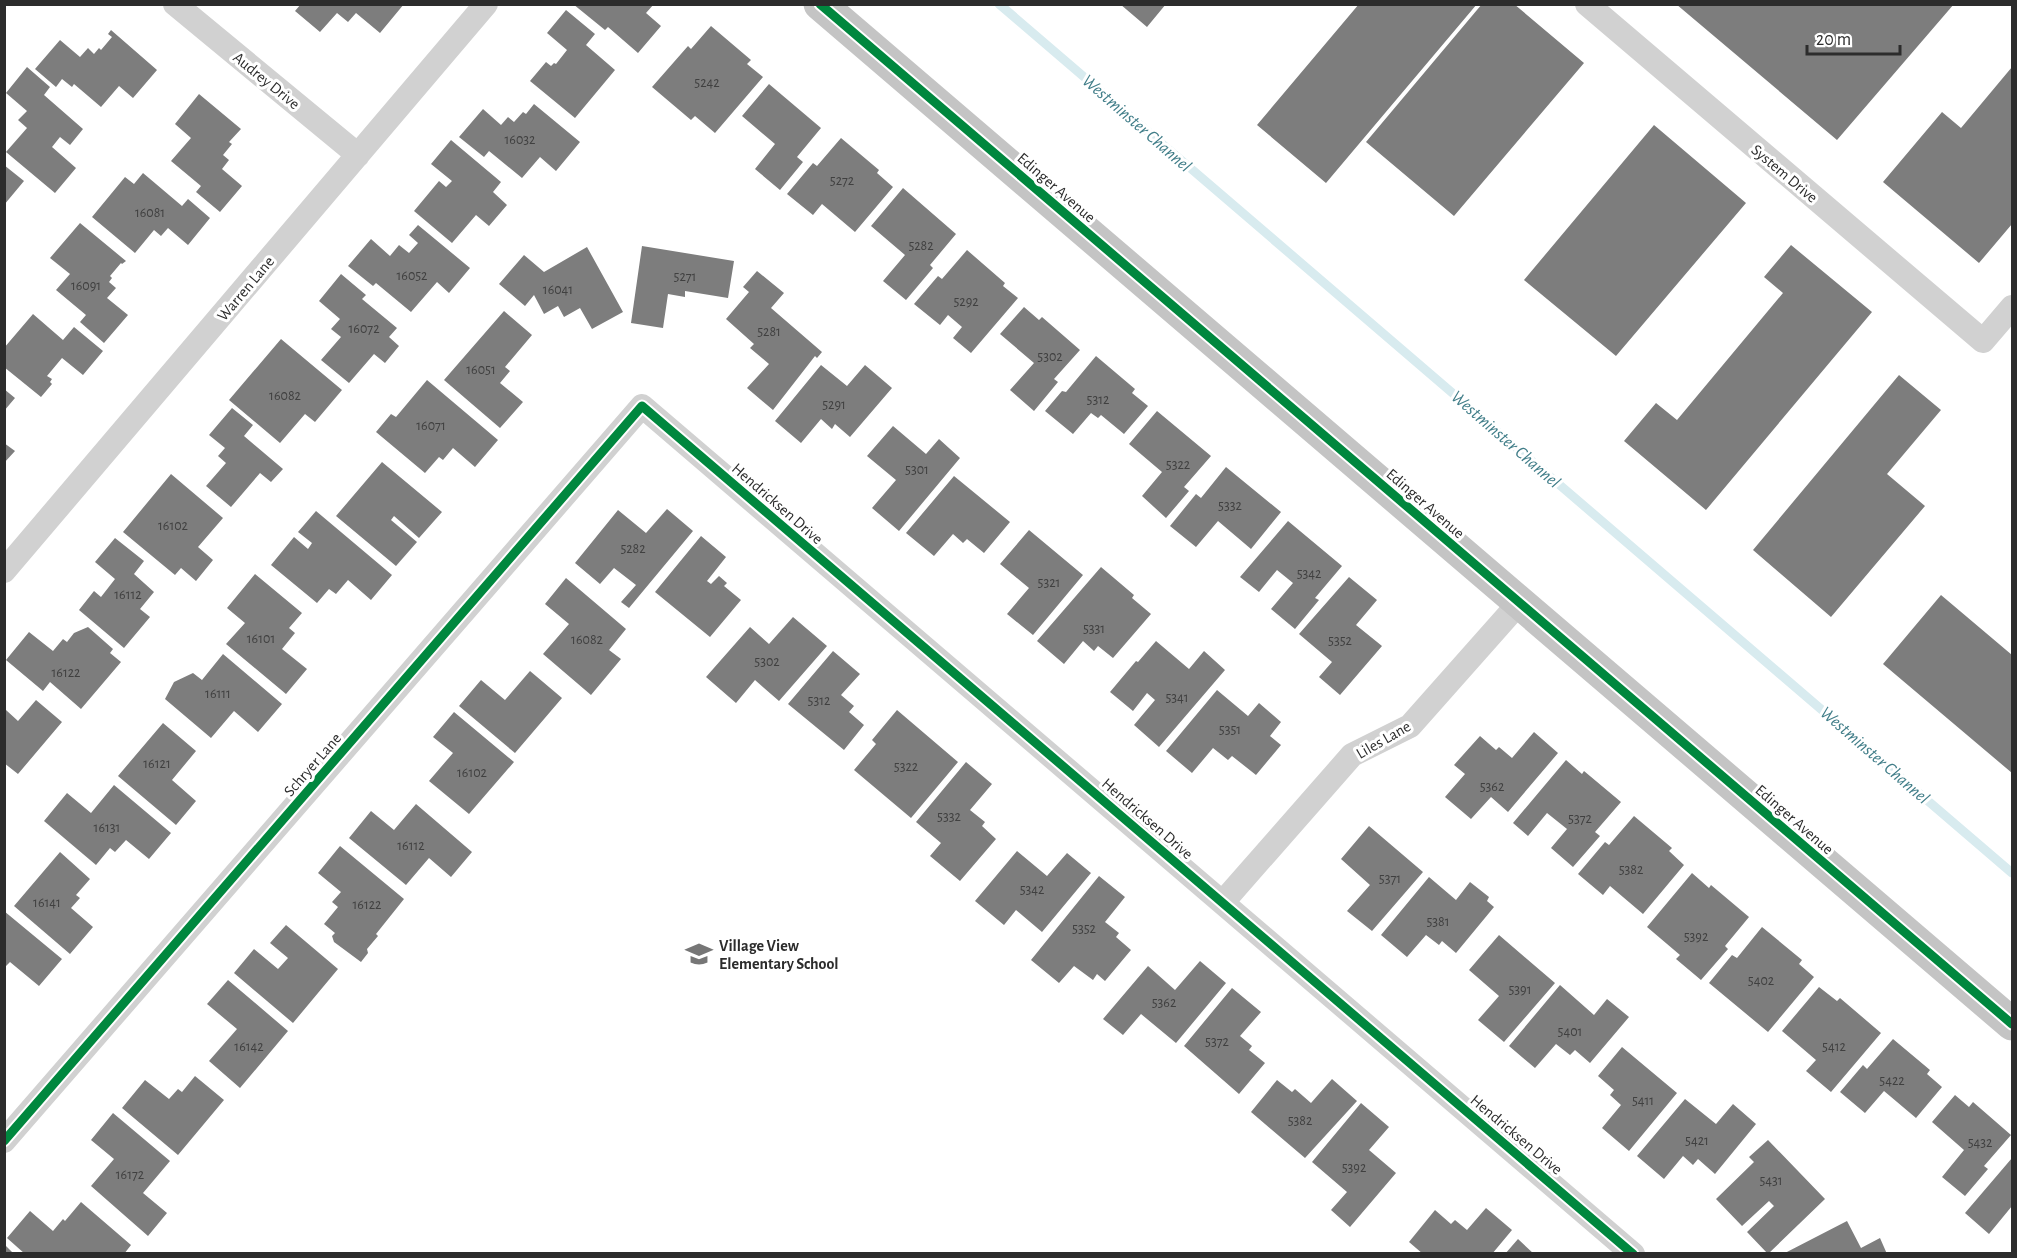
<svg xmlns="http://www.w3.org/2000/svg" width="2017" height="1258" font-family="'Alegreya Sans',sans-serif">
	<rect width="100%" height="100%" fill="#fff"/>
	<g fill="none" stroke-linecap="round" stroke-linejoin="round">
		<path stroke="#d8ebef" stroke-width="9" d="M999,4L2012,873"/>
	</g>
	<path fill="#7d7d7d" d="M301,4H404L380,33L356,13L348,22L337,13L320,32L295,11Z
		M573,4H654L646,13L661,26L638,53L608,27L605,30Z
		M1120,4H1166L1147,27Z
		M1359,4H1477L1326,183L1257,125Z
		M1482,4H1514L1584,63L1454,216L1366,142Z
		M1676,4H1954L1837,140Z
		M566,10L595,34L586,45L615,70L575,118L530,81L546,62L551,66L554,63L556,64L567,50L547,33Z
		M711,26L751,60L747,64L763,77L715,133L695,116L691,120L652,87L688,46L691,49Z
		M111,30L157,70L133,98L119,86L101,107L74,84L72,87L62,79L56,87L35,69L60,40L80,57L88,48L94,54L99,48L101,50L112,37L108,34Z
		M27,67L50,87L44,95L83,129L70,145L60,137L52,147L76,168L55,193L6,152L27,128L18,120L27,111L6,93Z
		M2012,67V224L1979,263L1883,182L1942,112L1961,128Z
		M769,84L821,128L797,157L803,162L780,190L755,169L775,144L742,116Z
		M199,94L241,129L229,142L232,144L223,155L229,160L222,169L242,186L220,212L196,192L201,186L171,161L191,138L175,124Z
		M534,104L580,142L556,171L540,157L522,178L489,151L484,157L459,137L483,109L501,125L508,117L514,122L523,112L526,114Z
		M1654,125L1746,203L1616,356L1524,280Z
		M841,138L879,170L877,173L893,187L855,232L822,204L813,215L787,194L813,163L817,166Z
		M451,140L501,182L493,192L507,205L489,226L476,215L452,243L414,211L439,181L446,187L452,181L431,164Z
		M4,165L24,181L4,205Z
		M143,173L182,206L188,199L210,218L188,245L168,228L161,236L154,230L135,253L92,217L125,177L134,184Z
		M903,188L956,234L930,265L933,268L906,300L883,281L905,255L871,226Z
		M80,223L126,261L122,264L121,263L110,276L112,278L109,282L116,288L107,298L128,315L104,343L80,322L86,315L56,290L70,274L50,258Z
		M418,225L470,268L449,293L437,282L411,312L376,283L373,286L348,266L371,239L390,256L399,245L409,253L418,243L409,235Z
		M1791,245L1872,312L1706,510L1624,441L1656,403L1677,420L1783,293L1764,277Z
		M642,246L734,261L728,298L685,291V297L668,294L663,328L631,323Z
		M587,247L623,312L592,329L580,308L564,317L558,306L544,314L534,295L525,306L499,284L524,255L544,272Z
		M967,250L1005,283L1003,286L1018,298L971,353L953,338L962,327L948,315L940,325L914,304L938,276L942,279Z
		M757,271L784,293L771,308L822,352L817,358L815,356L773,410L747,388L769,364L750,348L754,344L726,319L749,292L743,287Z
		M341,274L366,295L362,299L397,328L389,337L399,346L385,363L374,354L349,383L321,360L341,337L331,329L340,319L319,301Z
		M1024,307L1039,320L1042,317L1080,350L1054,379L1058,382L1034,411L1010,390L1034,363L1000,334Z
		M504,311L532,335L505,367L510,371L500,383L523,402L500,428L444,380Z
		M33,314L63,340L74,327L103,351L83,375L62,358L47,376L52,379L50,382L52,384L41,397L4,367V348Z
		M281,339L342,390L315,422L305,414L280,443L229,400Z
		M1096,356L1135,389L1132,393L1148,406L1124,434L1101,415L1098,418L1091,413L1073,434L1045,411L1062,391L1066,392Z
		M821,365L847,386L865,365L892,388L850,437L835,424L832,429L821,419L801,443L775,421Z
		M1899,375L1941,410L1887,474L1925,506L1831,617L1753,550Z
		M427,380L498,440L475,467L453,448L443,460L439,457L425,473L376,432L391,414L396,417Z
		M4,389L15,398L4,411Z
		M232,408L253,425L244,436L283,469L271,482L260,473L231,507L206,486L226,463L218,456L225,448L209,435Z
		M1157,411L1211,456L1184,487L1189,491L1166,518L1142,496L1162,472L1129,444Z
		M893,426L926,454L939,439L960,458L899,531L872,508L896,480L867,456Z
		M4,443L15,451L4,463Z
		M382,462L442,512L419,538L394,516L391,520L417,542L396,566L336,516Z
		M1226,467L1281,512L1251,549L1218,521L1196,547L1170,526L1196,494L1201,498Z
		M171,474L223,518L198,547L213,560L196,581L181,568L175,575L123,532Z
		M954,476L1010,522L984,553L967,539L963,543L953,534L934,556L906,533Z
		M667,509L693,531L629,608L621,602L636,585L614,568L600,584L575,563L618,510L646,533Z
		M316,511L392,575L371,600L348,580L336,594L329,589L317,603L271,565L294,537L308,549L312,543L298,532Z
		M1288,521L1342,566L1315,598L1319,600L1295,629L1271,609L1293,583L1277,570L1259,592L1240,577Z
		M1029,530L1083,575L1033,635L1007,614L1029,588L1000,564Z
		M701,536L726,557L707,581L711,584L719,576L727,583L724,586L741,600L710,637L655,592Z
		M115,538L144,561L134,574L154,592L140,609L150,617L124,648L79,610L94,591L101,597L115,579L95,562Z
		M1101,567L1134,595L1132,598L1151,614L1113,658L1098,646L1094,651L1083,641L1064,664L1037,641Z
		M255,574L302,613L289,628L295,633L282,649L307,669L286,694L226,644L245,623L227,608Z
		M1349,577L1377,600L1356,625L1382,646L1340,695L1319,677L1332,662L1299,634Z
		M566,578L626,629L609,650L621,659L591,695L543,654L569,624L545,604Z
		M1941,595L2012,655V773L1883,664Z
		M793,617L827,646L779,701L755,680L736,703L706,677L750,627L769,644Z
		M88,627L113,649L110,653L121,662L81,709L50,682L43,691L6,660L29,632L53,651L63,639L67,642L74,633Z
		M1156,641L1189,669L1204,651L1225,670L1159,747L1134,725L1155,700L1147,693L1133,711L1110,692L1136,661L1138,662Z
		M833,651L860,674L841,695L854,706L849,712L864,725L844,750L788,704Z
		M223,654L282,704L258,732L234,711L211,738L165,699L174,682L193,673L202,680Z
		M530,671L562,698L515,753L459,706L481,680L505,700Z
		M1217,690L1248,716L1259,703L1281,722L1270,736L1281,745L1256,775L1232,756L1228,760L1213,748L1192,773L1166,751Z
		M36,700L62,722L18,774L4,763V712L6,710L18,721Z
		M897,710L958,762L911,818L854,770L876,744L872,740Z
		M454,712L514,762L469,814L429,781L453,753L433,737Z
		M163,723L196,751L172,780L196,801L176,825L118,776Z
		M1534,732L1558,753L1508,812L1491,797L1471,819L1445,797L1465,774L1454,765L1480,736L1496,750L1499,747L1512,758Z
		M1566,760L1582,774L1584,771L1621,802L1595,832L1600,836L1573,867L1551,848L1567,829L1547,813L1528,836L1513,823Z
		M966,762L992,784L970,810L985,822L982,826L996,839L960,881L930,856L941,843L916,822Z
		M114,785L171,833L149,859L126,840L115,852L110,848L96,865L44,821L67,793L91,813Z
		M416,804L472,852L451,877L429,858L406,885L349,838L371,811L394,830Z
		M1634,816L1672,848L1669,851L1684,865L1643,914L1610,886L1603,895L1578,874L1605,842L1609,845Z
		M1369,826L1423,872L1372,931L1347,911L1370,885L1341,859Z
		M340,846L404,899L376,934L378,936L367,949L368,953L361,962L334,942L332,936L335,933L324,924L338,907L332,902L341,892L318,873Z
		M1017,851L1047,876L1067,853L1091,873L1042,932L1016,910L1004,925L975,901Z
		M60,852L90,879L76,895L80,898L71,908L93,927L70,954L14,906Z
		M1692,873L1709,888L1711,885L1749,917L1725,946L1728,949L1701,980L1676,959L1680,955L1647,927Z
		M1099,876L1125,897L1105,922L1119,933L1116,937L1131,950L1105,981L1097,974L1093,980L1074,966L1059,983L1031,960Z
		M1429,877L1456,900L1470,882L1489,897L1487,901L1494,907L1456,953L1442,941L1439,945L1426,935L1407,957L1381,935Z
		M4,911L62,959L39,986L10,962L4,968Z
		M286,925L338,969L293,1023L234,973L254,949L278,969L288,958L270,943Z
		M1762,927L1802,960L1799,964L1814,977L1768,1032L1709,983L1732,955L1737,958Z
		M1499,935L1555,983L1504,1042L1478,1020L1499,996L1469,970Z
		M1200,961L1226,983L1176,1043L1141,1014L1123,1035L1103,1019L1148,966L1175,990Z
		M228,980L288,1031L240,1088L209,1061L237,1029L207,1004Z
		M1560,985L1594,1015L1607,999L1629,1017L1590,1063L1575,1050L1570,1055L1556,1044L1535,1068L1509,1046Z
		M1819,987L1837,1001L1840,998L1881,1033L1831,1092L1806,1071L1816,1060L1782,1031Z
		M1232,988L1261,1012L1240,1036L1252,1046L1249,1050L1265,1063L1239,1094L1184,1046Z
		M1893,1039L1930,1070L1927,1074L1942,1087L1916,1118L1884,1091L1865,1113L1840,1092L1863,1065L1867,1069Z
		M1622,1047L1677,1093L1629,1151L1602,1128L1621,1105L1610,1095L1614,1090L1598,1076Z
		M195,1076L224,1100L178,1155L122,1108L145,1080L169,1099L178,1089L182,1092Z
		M1332,1079L1357,1101L1305,1158L1251,1112L1277,1080L1292,1092L1295,1089L1311,1103Z
		M1955,1095L1969,1107L1973,1102L2011,1135L1984,1166L1988,1169L1965,1196L1942,1177L1964,1150L1932,1122Z
		M1685,1099L1716,1124L1733,1104L1756,1124L1715,1174L1698,1159L1693,1165L1683,1156L1664,1179L1637,1156Z
		M1361,1103L1389,1127L1369,1150L1396,1173L1350,1227L1331,1210L1347,1192L1312,1162Z
		M113,1113L170,1161L143,1193L167,1213L148,1236L91,1186L114,1159L91,1140Z
		M1768,1140L1825,1199L1768,1254L1747,1232L1774,1206L1769,1201L1742,1226L1716,1199L1754,1162L1749,1157Z
		M2012,1158V1206L1989,1234L1965,1213Z
		M81,1202L131,1245L124,1254H25L7,1238L30,1211L53,1231L63,1219L65,1221Z
		M1486,1208L1512,1230L1492,1254H1423L1409,1242L1435,1210L1451,1224L1455,1220L1467,1230Z
		M1847,1221L1861,1248L1880,1238L1887,1254H1783Z
		M1518,1239L1534,1254H1505Z
		M6,1246L14,1254H4Z"/>
	<g fill="none" stroke-linecap="round" stroke-linejoin="round">
		<path stroke="#d1d1d1" stroke-width="24" d="M175,4L358,155
			M1587,4L1983,341L2012,307
			M4,571L486,4
			M1223,902L1352,755L1410,726L1520,602
			M4,1141L642,406L1633,1254"/>
		<path stroke="#c4c4c4" stroke-width="33" d="M820,4L2012,1024"/>
		<defs>
			<path id="cycleway" d="M820,4L2012,1024
				M4,1141L642,406L1633,1254"/>
		</defs>
		<use href="#cycleway" stroke="#fff" stroke-width="13"/>
		<use href="#cycleway" stroke="#00873e" stroke-width="9"/>
	</g>
	<defs>
		<symbol id="school-bare" viewBox="-9 -9 18 18"><path d="M0-5L7-2L0 1L-7-2ZM-4 1L0 2.5L4 1V4Q0 6-4 4Z" fill="#767676" stroke="#fff" stroke-width="2.5" paint-order="stroke"/></symbol>
	</defs>
	<g fill-rule="evenodd">
		<use href="#school-bare" x="680" y="935" width="38" height="38"/>
	</g>
	<g text-anchor="middle" stroke-width="6" stroke-linejoin="round" paint-order="stroke">
		<g font-size="14" fill="#404040">
			<text x="707" y="87">5242</text>
			<text x="520" y="144">16032</text>
			<text x="842" y="185">5272</text>
			<text x="150" y="217">16081</text>
			<text x="921" y="250">5282</text>
			<text x="412" y="280">16052</text>
			<text x="685" y="281">5271</text>
			<text x="86" y="290">16091</text>
			<text x="558" y="294">16041</text>
			<text x="966" y="306">5292</text>
			<text x="364" y="333">16072</text>
			<text x="769" y="336">5281</text>
			<text x="1050" y="361">5302</text>
			<text x="481" y="374">16051</text>
			<text x="285" y="400">16082</text>
			<text x="1098" y="404">5312</text>
			<text x="834" y="409">5291</text>
			<text x="431" y="430">16071</text>
			<text x="1178" y="469">5322</text>
			<text x="917" y="474">5301</text>
			<text x="1230" y="510">5332</text>
			<text x="173" y="530">16102</text>
			<text x="633" y="553">5282</text>
			<text x="1309" y="578">5342</text>
			<text x="1049" y="587">5321</text>
			<text x="128" y="599">16112</text>
			<text x="1094" y="633">5331</text>
			<text x="261" y="643">16101</text>
			<text x="587" y="644">16082</text>
			<text x="1340" y="645">5352</text>
			<text x="767" y="666">5302</text>
			<text x="66" y="677">16122</text>
			<text x="218" y="698">16111</text>
			<text x="1177" y="702">5341</text>
			<text x="819" y="705">5312</text>
			<text x="1230" y="734">5351</text>
			<text x="157" y="768">16121</text>
			<text x="906" y="771">5322</text>
			<text x="472" y="777">16102</text>
			<text x="1492" y="791">5362</text>
			<text x="949" y="821">5332</text>
			<text x="1580" y="823">5372</text>
			<text x="107" y="832">16131</text>
			<text x="411" y="850">16112</text>
			<text x="1631" y="874">5382</text>
			<text x="1390" y="883">5371</text>
			<text x="1032" y="894">5342</text>
			<text x="47" y="907">16141</text>
			<text x="367" y="909">16122</text>
			<text x="1438" y="926">5381</text>
			<text x="1084" y="933">5352</text>
			<text x="1696" y="941">5392</text>
			<text x="1761" y="985">5402</text>
			<text x="1520" y="994">5391</text>
			<text x="1164" y="1007">5362</text>
			<text x="1570" y="1036">5401</text>
			<text x="1217" y="1046">5372</text>
			<text x="249" y="1051">16142</text>
			<text x="1834" y="1051">5412</text>
			<text x="1892" y="1085">5422</text>
			<text x="1643" y="1105">5411</text>
			<text x="1300" y="1125">5382</text>
			<text x="1697" y="1145">5421</text>
			<text x="1980" y="1147">5432</text>
			<text x="1354" y="1172">5392</text>
			<text x="130" y="1179">16172</text>
			<text x="1771" y="1185">5431</text>
		</g>
		<g font-size="16" fill="#2c2c2c" stroke="#fff">
			<text transform="translate(267 80) rotate(39)" y="6">Audrey Drive</text>
			<text transform="translate(1785 173) rotate(40)" y="6">System Drive</text>
			<text transform="translate(1057 187) rotate(41)" y="6">Edinger Avenue</text>
			<text transform="translate(245 288) rotate(-50)" y="6">Warren Lane</text>
			<text transform="translate(778 503) rotate(41)" y="6">Hendricksen Drive</text>
			<text transform="translate(1426 503) rotate(41)" y="6">Edinger Avenue</text>
			<text transform="translate(1383 739) rotate(-30)" y="6">Liles Lane</text>
			<text transform="translate(312 764) rotate(-49)" y="6">Schryer Lane</text>
			<text transform="translate(1148 818) rotate(41)" y="6">Hendricksen Drive</text>
			<text transform="translate(1795 819) rotate(41)" y="6">Edinger Avenue</text>
			<text transform="translate(1517 1134) rotate(40)" y="6">Hendricksen Drive</text>
		</g>
		<g font-size="16" font-weight="bold" fill="#2c2c2c" stroke="#fff" text-anchor="start">
			<text x="719" y="951">Village View<tspan x="719" dy="18">Elementary School</tspan></text>
		</g>
		<g font-size="18" font-style="italic" fill="#407d88" stroke="#fff">
			<text transform="translate(1137 123) rotate(41)" y="6">Westminster Channel</text>
			<text transform="translate(1506 439) rotate(41)" y="6">Westminster Channel</text>
			<text transform="translate(1875 755) rotate(41)" y="6">Westminster Channel</text>
		</g>
	</g>
	<rect width="2017" height="1258" fill="none" stroke="#2c2c2c" stroke-width="12"/>
	<path d="M1807 45v9h93v-9" fill="none" stroke="#2c2c2c" stroke-width="3"/>
	<text x="1816" y="45" font-size="18" fill="#2c2c2c" stroke="#ffffff" stroke-width="4.5" paint-order="stroke">20 m</text>
</svg>
